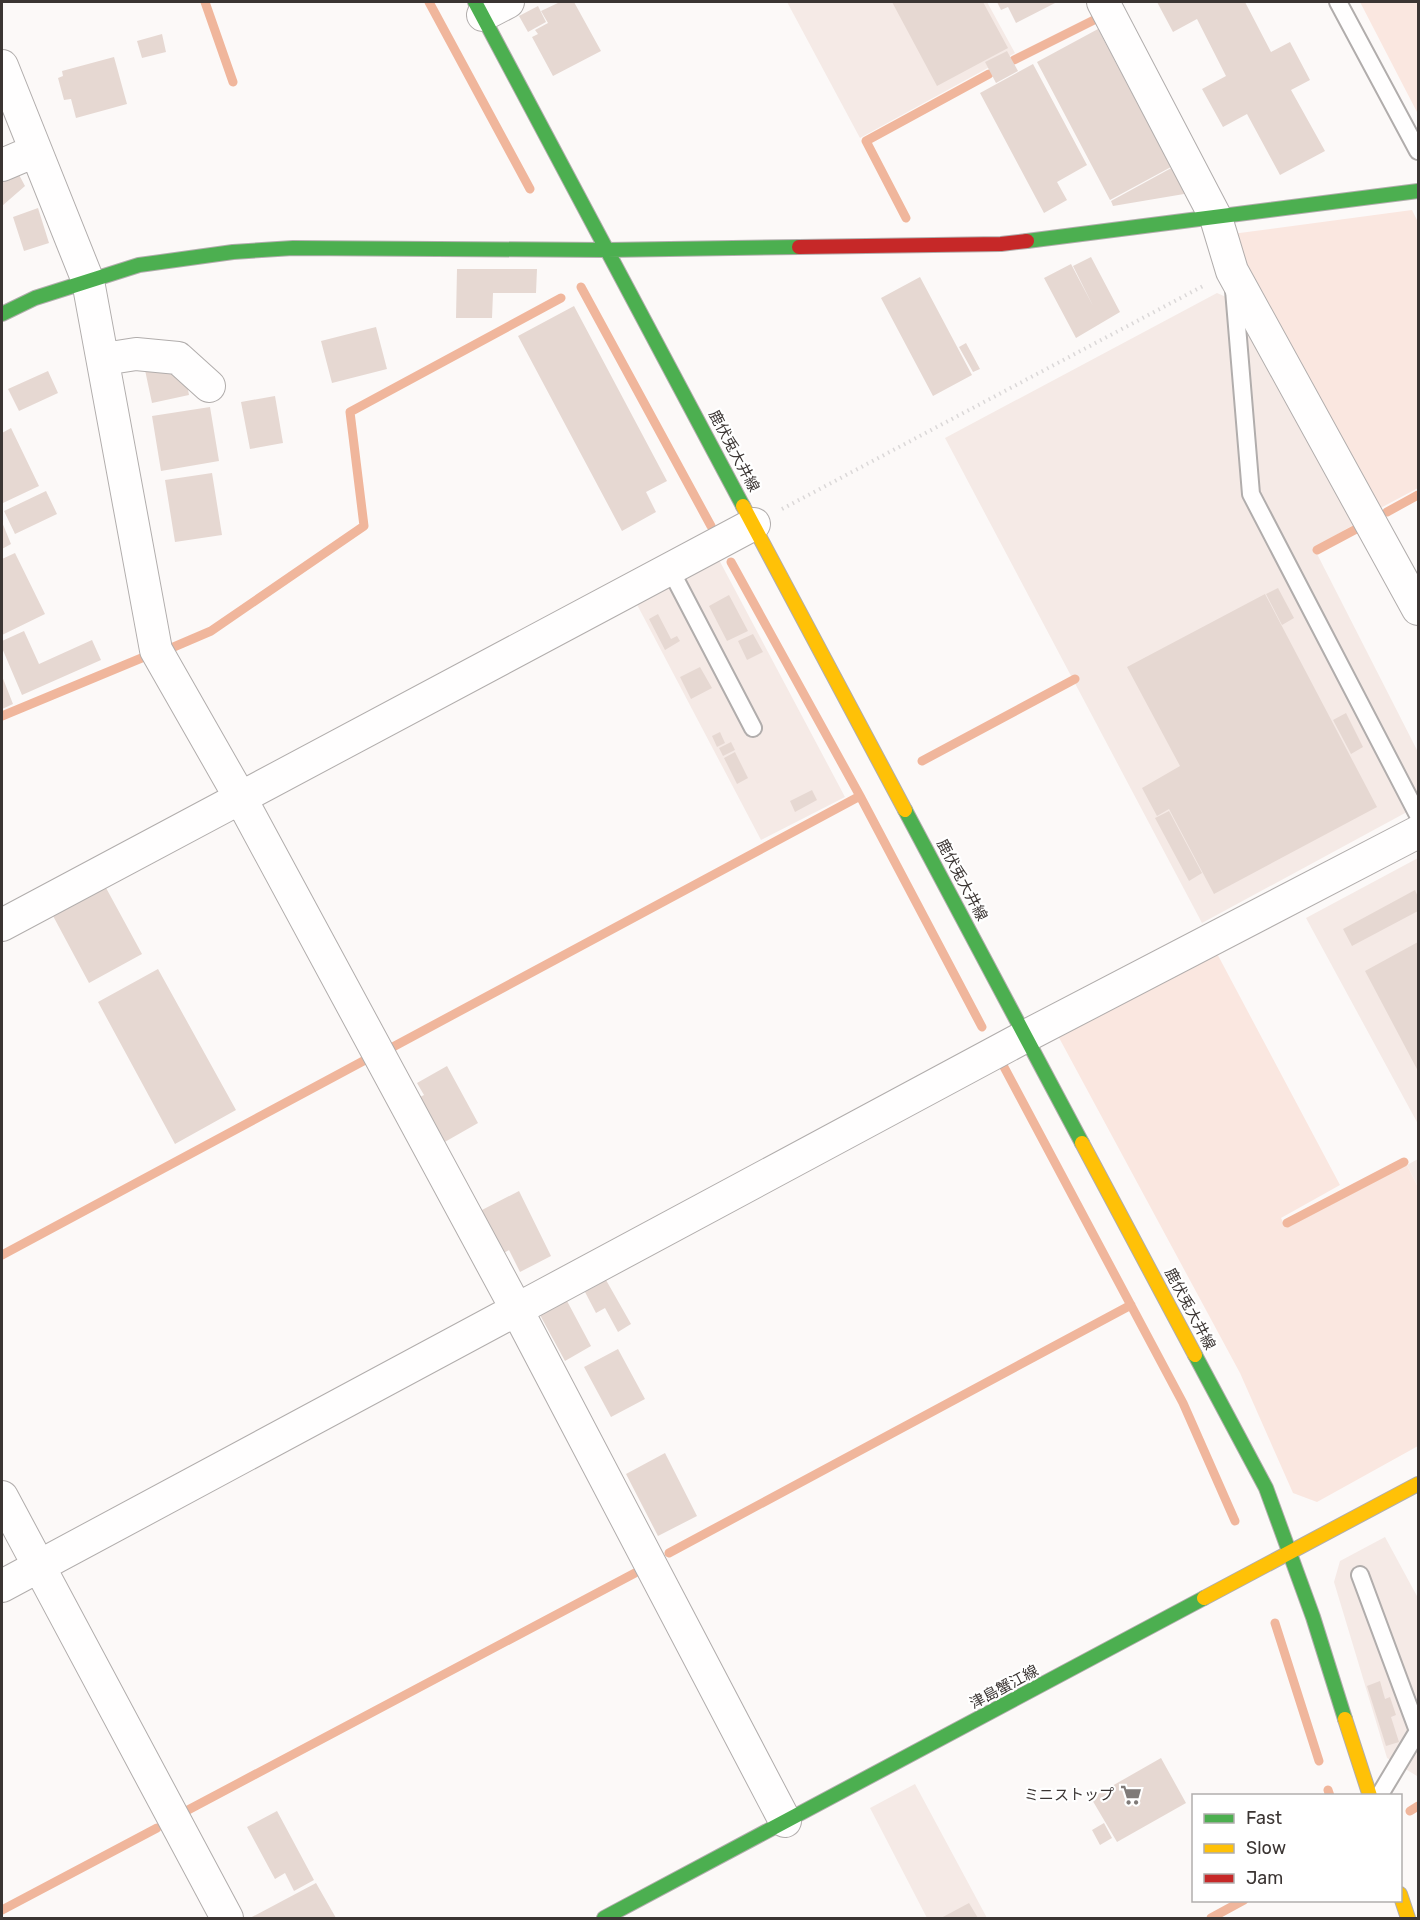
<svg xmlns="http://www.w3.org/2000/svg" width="1420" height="1920" font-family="Rubik,'Noto Sans JP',sans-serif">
	<rect width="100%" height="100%" fill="#fcf9f8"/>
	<path fill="#f5eae6" d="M787,2H987L1015,53L860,138Z
		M1217,293L1233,300L1353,525L1314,548L1418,752V806L1202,923L945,438Z
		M717,556L845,797L761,840L633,597Z
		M1418,858V1124L1306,918Z
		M1418,1159V1187L1407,1165Z
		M1385,1537L1418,1598L1417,1776L1387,1758L1334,1582L1340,1561Z
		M915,1784L987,1918H927L870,1808Z"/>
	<path fill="#fae7e0" d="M1360,2H1418V114Z
		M1412,210L1418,222V488L1373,512L1234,254L1232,234Z
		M1213,946L1340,1185L1281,1218L1286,1228L1407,1165L1418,1187V1446L1317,1502L1293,1493L1240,1373L1057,1034Z"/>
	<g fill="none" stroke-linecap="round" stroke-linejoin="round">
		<path stroke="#f0b69c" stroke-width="9" d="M205,2L233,82
			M429,2L530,189
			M1014,60L1094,20
			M906,218L866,141L989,74
			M581,287L711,526
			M1387,512L1418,495
			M1317,550L1360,527
			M731,562L860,796L982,1027
			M169,649L211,631L364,526L350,412L561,298
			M2,716L144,657
			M922,761L1075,679
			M391,1048L860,796
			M1004,1067L1183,1403L1235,1521
			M1287,1223L1404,1162
			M2,1255L367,1059
			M669,1553L1131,1305
			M1275,1623L1319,1761
			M1328,1790L1330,1796
			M188,1810L635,1573
			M1410,1811L1418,1806
			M2,1910L157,1828
			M1211,1918L1244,1900"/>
	</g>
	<path fill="#e6d8d2" d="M560,2H574L601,51L553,76L532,37L538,34L535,30L548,23L541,11Z
		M892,2H983L1008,48L937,86Z
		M997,2H1057L1016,23L1008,7L1001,10Z
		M1157,2H1245L1271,52L1290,42L1310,80L1291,90L1325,151L1280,175L1247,114L1223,127L1202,89L1226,76L1197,19L1173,32Z
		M538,6L546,22L528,32L519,16Z
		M1098,29L1171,167L1110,200L1037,62Z
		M162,34L166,52L142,58L137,41Z
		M1007,51L1018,71L996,83L985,62Z
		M114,57L127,104L76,118L71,99L64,100L58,78L63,76L62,71Z
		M1033,64L1087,165L1057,182L1067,200L1044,213L980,93Z
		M1175,166L1190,193L1113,206L1111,201Z
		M17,171L25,186L2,206V178Z
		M38,208L49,243L24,251L13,217Z
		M1091,257L1120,312L1076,338L1044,278L1071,264L1093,306L1073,266Z
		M457,269H537L536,293H493L492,318H456Z
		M920,277L972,375L933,396L881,298Z
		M574,306L667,481L646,492L656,512L622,531L518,336Z
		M376,327L387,369L332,383L321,341Z
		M966,343L980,369L973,372L959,347Z
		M145,370L185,373L189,395L152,403Z
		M48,371L58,393L19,411L8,389Z
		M275,396L283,443L250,449L241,402Z
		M210,407L219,461L161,471L152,416Z
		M11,428L39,486L3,503L2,433Z
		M212,473L222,535L175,542L165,480Z
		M46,491L57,514L15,534L4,511Z
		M2,522L11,544L2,549Z
		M15,553L45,614L2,635V559Z
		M1278,588L1294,618L1282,625L1266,594Z
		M1265,594L1377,807L1214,894L1169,809L1157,816L1142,788L1180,766L1127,667Z
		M729,595L748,631L727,641L709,606Z
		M658,614L671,639L677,636L680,641L665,650L649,619Z
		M24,631L39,664L92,640L101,660L22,695L2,648V641Z
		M753,634L763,652L747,660L738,641Z
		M700,667L712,688L691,699L680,677Z
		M2,676L13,704L2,709Z
		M1346,713L1363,747L1351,754L1333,720Z
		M720,732L725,743L717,747L712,736Z
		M731,742L735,750L723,756L719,748Z
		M735,752L748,778L737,784L724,758Z
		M812,790L817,800L795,812L790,801Z
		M1169,811L1202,873L1189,881L1155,818Z
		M105,886L142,954L89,983L52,914Z
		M1415,890L1418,897V911L1352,946L1343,929Z
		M1418,942V1071L1365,971Z
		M158,969L236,1110L175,1144L98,1002Z
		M447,1066L478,1123L443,1143L418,1098L424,1095L417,1083Z
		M519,1191L551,1256L520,1272L509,1250L502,1254L480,1211Z
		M606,1280L631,1324L618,1332L605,1308L596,1313L585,1292Z
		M567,1301L591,1346L565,1361L540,1315Z
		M618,1349L645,1399L611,1417L584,1367Z
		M665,1453L697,1516L658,1536L626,1474Z
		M1380,1681L1385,1699L1390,1697L1396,1715L1391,1717L1399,1742L1386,1746L1367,1686Z
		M1161,1758L1186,1803L1117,1842L1091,1798Z
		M277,1811L314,1880L294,1891L285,1873L275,1879L247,1827Z
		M1104,1823L1112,1838L1100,1845L1092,1830Z
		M316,1883L336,1918H250Z
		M969,1903L978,1918H941Z"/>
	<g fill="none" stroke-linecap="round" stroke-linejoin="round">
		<defs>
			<path id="lane" d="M1338,2L1418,151
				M1234,290L1251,494L1418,815
				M670,569L753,728
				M1360,1575L1418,1731L1379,1796"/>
			<path id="street" d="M1103,2L1216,218L1232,271L1418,609
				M483,15L508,2
				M2,66L88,281L156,650L241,799L517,1310L785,1821
				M2,165L35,151
				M104,359L136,354L178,358L209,386
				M2,925L754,524
				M2,1497L227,1918
				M2,1586L1026,1036L1418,832"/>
			<path id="fast" d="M475,2L743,506
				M1027,241L1418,191
				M2,314L35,298L139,265L233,252L293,248L607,250L799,247
				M905,810L1082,1143
				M1195,1355L1266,1488L1313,1617L1345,1719
				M604,1918L1204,1598"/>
			<path id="slow" d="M743,506L905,810
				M1082,1143L1195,1355
				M1204,1598L1418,1484
				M1345,1719L1370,1796
				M1400,1894L1408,1918"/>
			<path id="jam" d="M799,247L1001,244L1027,241"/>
		</defs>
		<use href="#lane" stroke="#b1adac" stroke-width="20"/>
		<use href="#street" stroke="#b1adac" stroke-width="34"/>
		<use href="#fast" stroke="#b1adac" stroke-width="16"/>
		<use href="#slow" stroke="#b1adac" stroke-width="16"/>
		<use href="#jam" stroke="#b1adac" stroke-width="16"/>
		<path stroke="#dbd8d8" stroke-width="4" stroke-dasharray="1.5 4.5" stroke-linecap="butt" d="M782,509L1205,285"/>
		<use href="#lane" stroke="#fffefe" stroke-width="16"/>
		<use href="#street" stroke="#fffefe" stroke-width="32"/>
		<use href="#fast" stroke="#4caf50" stroke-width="14"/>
		<use href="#slow" stroke="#ffc107" stroke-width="14"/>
		<use href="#jam" stroke="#c62828" stroke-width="14"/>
	</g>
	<defs>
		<symbol id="supermarket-bare" viewBox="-9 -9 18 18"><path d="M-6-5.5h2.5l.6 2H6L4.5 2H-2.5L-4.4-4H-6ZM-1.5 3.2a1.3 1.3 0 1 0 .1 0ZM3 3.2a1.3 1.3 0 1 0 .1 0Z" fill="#7f7a78" stroke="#fff" stroke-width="2.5" paint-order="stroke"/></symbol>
	</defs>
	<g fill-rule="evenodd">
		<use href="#supermarket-bare" x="1116" y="1780" width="30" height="30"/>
	</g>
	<g text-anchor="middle" stroke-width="4.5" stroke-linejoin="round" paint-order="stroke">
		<g font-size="15" fill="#3b3533" stroke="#fff">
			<text transform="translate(734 451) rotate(62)" y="5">鹿伏兎大井線</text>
			<text transform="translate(962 880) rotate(62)" y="5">鹿伏兎大井線</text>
			<text transform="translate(1190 1309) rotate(62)" y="5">鹿伏兎大井線</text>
			<text transform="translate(1004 1687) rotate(-28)" y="5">津島蟹江線</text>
		</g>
		<g font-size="15" fill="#3b3533" stroke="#fff" text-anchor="end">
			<text x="1114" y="1800">ミニストップ</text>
		</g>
	</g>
	<rect width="1420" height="1920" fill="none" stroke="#3b3533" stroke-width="6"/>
	<rect x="1192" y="1794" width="210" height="108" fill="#ffffff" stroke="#b1aead" stroke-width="1.5"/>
	<rect x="1204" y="1814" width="30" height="9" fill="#4caf50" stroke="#b1aead" stroke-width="1.5"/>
	<text x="1246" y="1824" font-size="18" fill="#3b3533">Fast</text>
	<rect x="1204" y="1844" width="30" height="9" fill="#ffc107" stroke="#b1aead" stroke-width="1.5"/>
	<text x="1246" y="1854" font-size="18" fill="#3b3533">Slow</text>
	<rect x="1204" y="1874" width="30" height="9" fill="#c62828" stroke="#b1aead" stroke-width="1.5"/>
	<text x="1246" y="1884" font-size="18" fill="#3b3533">Jam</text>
</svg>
